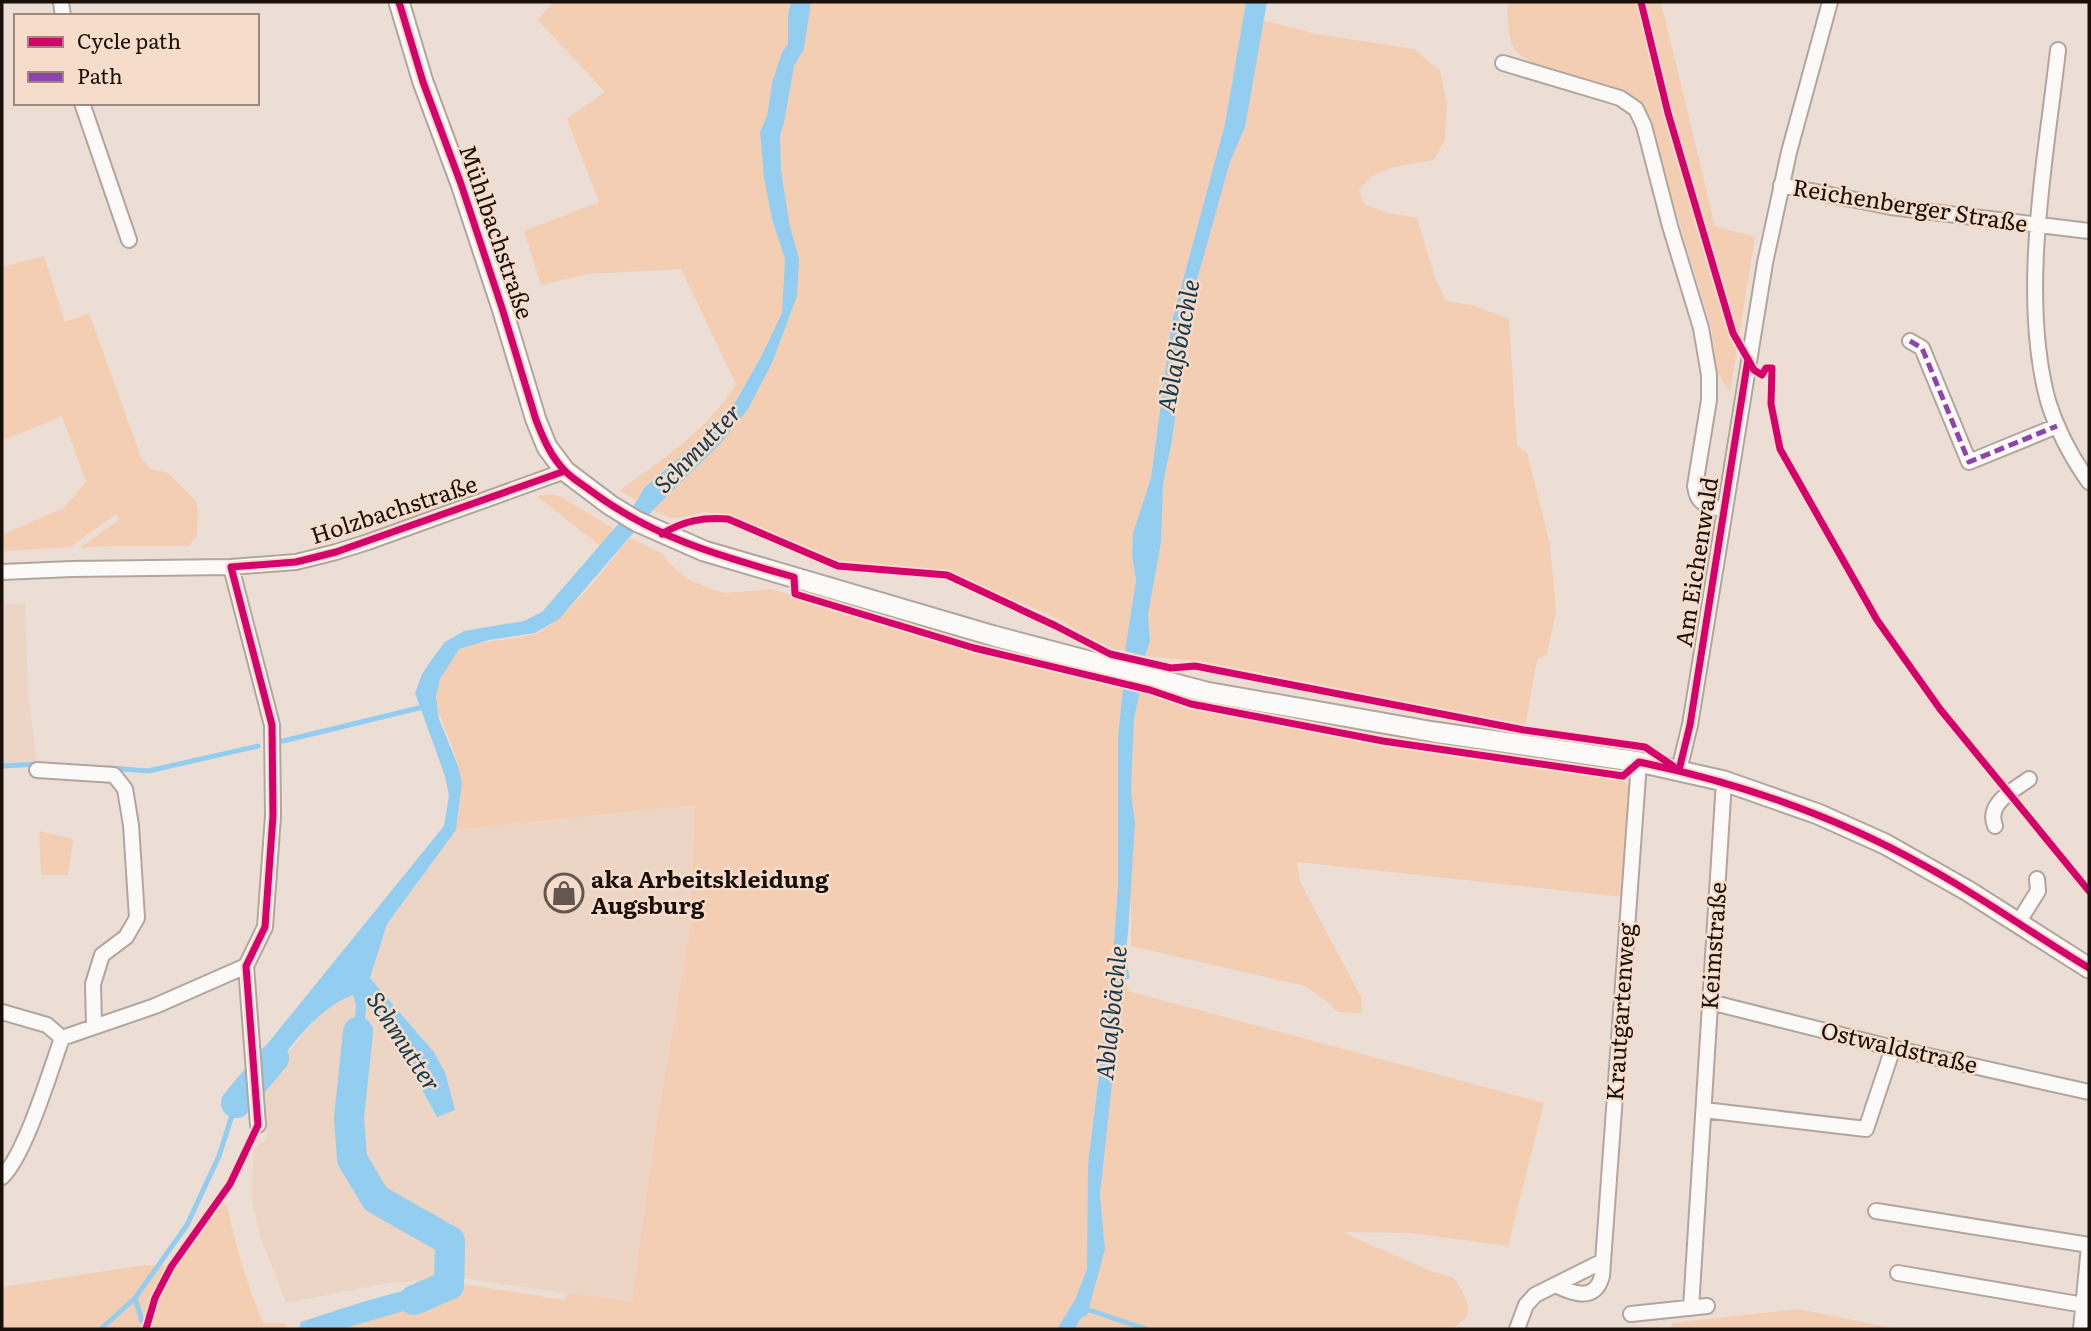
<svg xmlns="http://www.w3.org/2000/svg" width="2091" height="1331" font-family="Literata,serif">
	<rect width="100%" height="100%" fill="#ecded4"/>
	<path fill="#edd5c5" d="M25,603L28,690L37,764L2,766V605Z
		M695,805L690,930L656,1128L632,1303L463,1278L389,1283L286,1303L260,1235L251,1196L254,1148L267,1139L263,1081L317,1018L337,1001L354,994L356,1005L351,1073H360L366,997L393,1037L436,1117L425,1040L370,978L387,924L456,830Z"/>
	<path fill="#f3ceb3" d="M553,2H791L788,15V44L782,52L772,83L767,116L760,132L764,178L772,219L785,259L782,313L762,355L736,401L705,435L656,476L644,488L637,501L620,490C663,459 708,430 736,384L681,269L588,274L541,285L524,231L599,202L567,119L605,92L538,20Z
		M811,2H1246L1225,124L1172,321L1151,478L1133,533L1132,555L1136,580L1125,651L1103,646L1056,618L947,571L839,561L729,515L704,512L684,517L670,518L653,510L720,444L748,409L772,363L797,296L799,258L790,227L781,170L780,134L784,123L794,66L804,49Z
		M1507,2H1661L1715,226L1755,237L1730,393L1717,372L1711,328L1648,118L1642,104L1630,94C1607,87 1526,68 1515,50C1507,37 1508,16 1507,2Z
		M1262,20L1316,34L1414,49L1440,71L1447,105L1445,139L1434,160C1408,165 1372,166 1359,191L1364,204L1384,212L1417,218L1435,278L1446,301L1472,305L1509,319L1517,446L1527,453L1550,544L1556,611L1547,654L1537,660L1525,726L1201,661L1145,656L1150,641L1148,615L1161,542L1163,484L1172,440L1190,305L1230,162L1245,127Z
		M44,256L65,322L89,313L142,460L151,469L168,473L196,501L198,511L197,536L189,546H112L80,548L120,519L116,514L70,547L2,551V535L64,508L86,482L62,416L2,441V267Z
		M548,494L560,496L614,529L600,546L537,496Z
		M630,538L661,553L674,568L690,580L713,590L727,593L771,589L986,654L1123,687L1118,738V885L1112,971L1088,1164L1087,1269L1075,1300L1057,1329H341L443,1300L454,1292L456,1283L564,1300L568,1293L632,1302L656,1128L690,930L695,805L456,830C460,810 463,786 458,765C444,712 418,704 459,649C483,640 509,641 534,634C564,625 608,563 630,538Z
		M1140,691C1200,710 1261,722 1322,733C1422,751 1523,765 1623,780L1631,788L1623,897L1297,862L1300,882L1361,997L1362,1013L1338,1012L1324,999L1305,986L1131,946V903L1129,899L1135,824L1131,791L1134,719Z
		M39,831L73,839L68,875H41Z
		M1126,981L1128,991L1544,1103L1508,1246L1410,1233L1342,1232L1428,1270L1454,1278C1460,1288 1473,1305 1466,1317C1463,1321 1457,1325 1453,1329H1075L1105,1249L1100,1195L1114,1065L1120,982Z
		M221,1203L227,1205C235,1246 247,1284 263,1323H285L287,1329H2V1287L144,1265L178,1266Z
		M1798,1309L1898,1329H1671L1672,1323Z"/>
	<path fill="#93cdef" d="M791,2H811L804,49L794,66L784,123L780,135L781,170L790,227L799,258L797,296L772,363L748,409L720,444L653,510L559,619L535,633L489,640L459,649L440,679L436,697L439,719L458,766L462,783L456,830L387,924L370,978L433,1051L445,1072L455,1110L437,1117L393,1037L367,998L360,1073H351L356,1005L353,995C315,1009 289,1050 263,1081L260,1053L444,826L449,796L445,776L415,693L422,674L432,659L445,642L464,631L524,621L542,612L614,529L637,501L644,488L705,435L736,401L762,355L782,313L785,259L772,219L764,178L760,132L767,116L772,83L782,52L788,44V15Z
		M1246,2H1267L1245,127L1230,162L1190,305L1172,440L1163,484L1161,542L1148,615L1150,641L1145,656L1125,651L1136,580L1132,555L1133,533L1151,478L1172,321L1225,124Z
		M1123,687L1140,691L1134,719L1131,791L1135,824L1128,934C1126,940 1127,972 1130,978L1120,982L1114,1065L1100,1195L1105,1249L1087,1315L1080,1319L1075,1329H1057L1075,1300L1087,1269L1088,1164L1112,971L1118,885V738Z
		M456,1283L454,1292L443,1300L341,1329H299L301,1322C351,1306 404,1286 456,1283Z"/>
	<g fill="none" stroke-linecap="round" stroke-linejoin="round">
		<path stroke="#93cdef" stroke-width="5" d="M283,741L423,707
			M2,766L41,764
			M110,768L148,771L258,746
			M135,1298L142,1321
			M1083,1308L1146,1329
			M101,1329L135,1298L187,1225L219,1156L236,1103"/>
		<path stroke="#93cdef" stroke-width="30" d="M358,1032L349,1118L352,1159L376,1199L450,1241
			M236,1103L274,1058
			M414,1300L449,1285L450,1246"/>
		<defs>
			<path id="minor" d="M61,2L63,16
				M2058,50C2046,159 2019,294 2048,401C2057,430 2072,458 2089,482
				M1503,63L1620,98L1636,109L1644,126L1670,226L1701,328L1709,375V400L1695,486C1697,505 1708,506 1725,510
				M82,103L129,240
				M1781,185L1891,207L2089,231
				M1910,341L1922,348L1969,462L2057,426
				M2,572L72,569L231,567L296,562L336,552L368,542L565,471
				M37,770L114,775L125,789L131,825L137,918L126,937L102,955L93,984L94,1027
				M1679,770L1690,725L1765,263L1789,152L1830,2
				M1995,826C1986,803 2013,791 2029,779
				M2018,923L2038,891L2037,879
				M246,966L258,1125
				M1710,1002L1893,1048L2089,1092
				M2,1012L47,1025L62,1038
				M1704,1110L1866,1129L1893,1048
				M2,1177C25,1155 50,1072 62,1038L155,1006L246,966L265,927L273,816L272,725L231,567
				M1876,1211L2089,1245
				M1898,1273L2084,1305
				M1555,1285C1574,1294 1595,1302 1602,1276L1639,762
				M1691,1308L1724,781
				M1631,1314L1707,1306
				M1517,1329L1526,1305L1535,1295L1603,1261
				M2081,1329L2089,1246"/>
			<path id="tertiary" d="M399,2L423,82L461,184L502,308L536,420L547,447L565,471L610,505L636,521L704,551L994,636L1206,692L1434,732L1639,762L1724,781L1818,814L1885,844L1968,891L2089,968"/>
		</defs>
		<use href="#minor" stroke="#b1a69f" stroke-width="18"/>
		<use href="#tertiary" stroke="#b1a69f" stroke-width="23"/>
		<use href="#minor" stroke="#fcfaf9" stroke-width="14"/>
		<use href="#tertiary" stroke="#fcfaf9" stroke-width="19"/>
		<path stroke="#8e44ad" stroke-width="5" stroke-dasharray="10 5" stroke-linecap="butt" d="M1910,341L1922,348L1969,462L2057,426"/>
		<defs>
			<path id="cycleway" d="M399,2L423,82L461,184L502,308L536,420C543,438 551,457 565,471C573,479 583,485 591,491C654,538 720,556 794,577L795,594L974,648L1150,690L1191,704L1383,741L1623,776L1639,762C1740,783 1836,816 1925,866C1982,897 2034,935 2089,968
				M1641,2L1668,113L1733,333L1754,370L1762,375L1766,368H1772L1771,404L1780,449L1877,620L1940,709L2089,891
				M662,534C683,521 703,517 728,519L838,566L947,575L1056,626L1110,654L1171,668L1195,666L1524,730L1645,747L1673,766
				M1679,770L1690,725L1748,359
				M146,1329L155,1298L171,1267L230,1184L258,1125L246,966L265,927L273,816L272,725L231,567L296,562L336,552L565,471"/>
		</defs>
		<use href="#cycleway" stroke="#f6dcca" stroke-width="11"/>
		<use href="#cycleway" stroke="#d6006c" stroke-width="7"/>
	</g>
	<defs>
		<symbol id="shop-ring" viewBox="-11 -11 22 22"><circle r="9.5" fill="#f6dcca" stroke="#635851" stroke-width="1.5"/><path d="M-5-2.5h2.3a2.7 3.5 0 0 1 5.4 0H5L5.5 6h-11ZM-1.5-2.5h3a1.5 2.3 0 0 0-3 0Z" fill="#635851"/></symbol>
	</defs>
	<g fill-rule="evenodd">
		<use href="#shop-ring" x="542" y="871" width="44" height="44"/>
	</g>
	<g text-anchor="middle" stroke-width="5" stroke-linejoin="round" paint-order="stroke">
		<g font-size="23" fill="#19100a" stroke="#f6dcca">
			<text transform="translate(1910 206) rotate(9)" y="8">Reichenberger Straße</text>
			<text transform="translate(496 232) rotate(71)" y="8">Mühlbachstraße</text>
			<text transform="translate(394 510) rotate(-18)" y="8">Holzbachstraße</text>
			<text transform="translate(1697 562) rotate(-81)" y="8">Am Eichenwald</text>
			<text transform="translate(1714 946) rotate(-86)" y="8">Keimstraße</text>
			<text transform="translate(1621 1012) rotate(-86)" y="8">Krautgartenweg</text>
			<text transform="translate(1899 1048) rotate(13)" y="8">Ostwaldstraße</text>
		</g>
		<g font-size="23" font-weight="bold" fill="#19100a" stroke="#f6dcca" text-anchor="start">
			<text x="591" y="888">aka Arbeitskleidung<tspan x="591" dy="26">Augsburg</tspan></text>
		</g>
		<g font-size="24" font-style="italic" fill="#11384e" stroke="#f6dcca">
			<text transform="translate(1179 346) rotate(-79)" y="8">Ablaßbächle</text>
			<text transform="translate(698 449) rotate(-46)" y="8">Schmutter</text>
			<text transform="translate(1112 1013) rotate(-84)" y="8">Ablaßbächle</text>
			<text transform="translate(403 1042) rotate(57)" y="8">Schmutter</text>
		</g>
	</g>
	<rect width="2091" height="1331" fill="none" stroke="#19100a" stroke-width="7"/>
	<rect x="14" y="14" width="245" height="91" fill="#f6dcca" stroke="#9e8a7d" stroke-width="2"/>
	<rect x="28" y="37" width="35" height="10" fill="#d6006c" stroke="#9e8a7d" stroke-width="2"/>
	<text x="77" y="49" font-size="21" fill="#19100a">Cycle path</text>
	<rect x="28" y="72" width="35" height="10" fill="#8e44ad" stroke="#9e8a7d" stroke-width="2"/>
	<text x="77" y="84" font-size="21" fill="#19100a">Path</text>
</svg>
